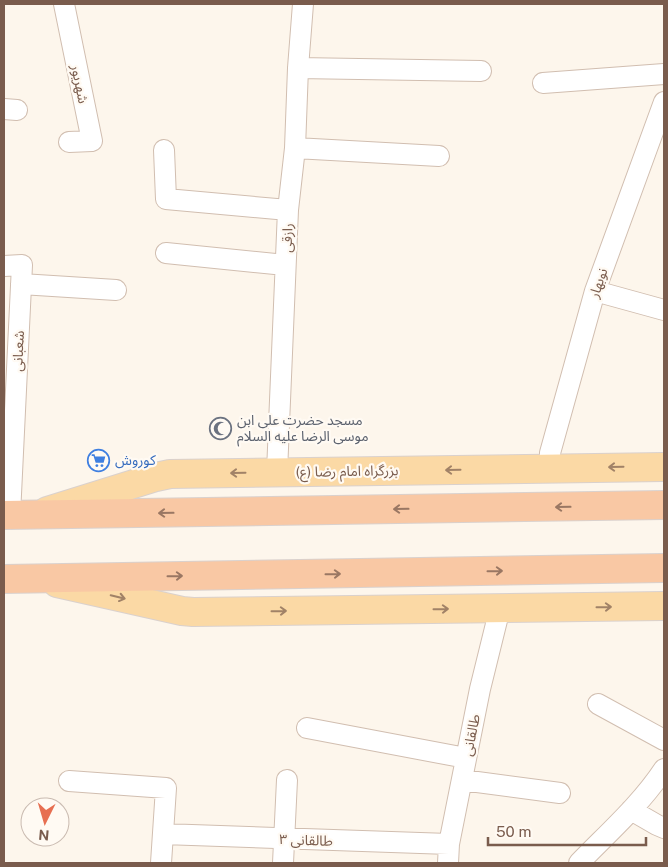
<svg xmlns="http://www.w3.org/2000/svg" width="668" height="867" font-family="'Public Sans','Noto Sans Arabic',sans-serif">
	<rect width="100%" height="100%" fill="#fdf6ec"/>
	<g fill="none" stroke-linecap="round" stroke-linejoin="round">
		<defs>
			<path id="minor" d="M64,4L92,141L69,142
				M298,68L481,71
				M543,83L664,74
				M4,109L17,110
				M295,148L439,156
				M164,150L166,199L288,210
				M166,253L285,265
				M4,266L22,265L10,515
				M21,284L116,290
				M595,291L664,310
				M550,468V453L595,291L664,102
				M277,472L288,210L295,148L298,68L303,4
				M598,704L664,740
				M307,728L466,758
				M462,780L560,793
				M69,781L166,788L161,863
				M631,810L657,825L664,828
				M163,834L449,844
				M283,863L287,780
				M448,863L449,844L480,689L500,608
				M579,863C608,833 641,804 664,769"/>
			<path id="primary" d="M47,511L156,477L170,474L664,467
				M57,583L182,611L193,612L664,606"/>
			<path id="trunk" d="M4,515L664,505
				M4,579L664,568"/>
		</defs>
		<use href="#minor" stroke="#d1beb0" stroke-width="22"/>
		<use href="#primary" stroke="#dad1cd" stroke-width="30"/>
		<use href="#trunk" stroke="#dad1cd" stroke-width="30"/>
		<use href="#minor" stroke="#fff" stroke-width="20"/>
		<use href="#primary" stroke="#fbd9a5" stroke-width="28"/>
		<use href="#trunk" stroke="#f9c8a4" stroke-width="28"/>
	</g>
	<defs><path id="oneway-shaft" d="M-6 0H5M1.5-3L5.5 0L1.5 3" fill="none" stroke-width="1.6" stroke-linecap="round" stroke-linejoin="round" transform="scale(1.25)"/></defs>
	<g stroke="#a18267">
		<use href="#oneway-shaft" transform="translate(616 467) rotate(179)"/>
		<use href="#oneway-shaft" transform="translate(453 470) rotate(179)"/>
		<use href="#oneway-shaft" transform="translate(238 473) rotate(179)"/>
		<use href="#oneway-shaft" transform="translate(118 597) rotate(13)"/>
		<use href="#oneway-shaft" transform="translate(604 607) rotate(-1)"/>
		<use href="#oneway-shaft" transform="translate(441 609) rotate(-1)"/>
		<use href="#oneway-shaft" transform="translate(279 611) rotate(-1)"/>
	</g>
	<g stroke="#9a7763">
		<use href="#oneway-shaft" transform="translate(563 507) rotate(179)"/>
		<use href="#oneway-shaft" transform="translate(401 509) rotate(179)"/>
		<use href="#oneway-shaft" transform="translate(166 513) rotate(179)"/>
		<use href="#oneway-shaft" transform="translate(495 571) rotate(-1)"/>
		<use href="#oneway-shaft" transform="translate(333 574) rotate(-1)"/>
		<use href="#oneway-shaft" transform="translate(175 576) rotate(-1)"/>
	</g>
	<defs>
		<symbol id="mosque-ring" viewBox="-11 -11 22 22"><circle r="9.5" fill="#fffaf3" stroke="#6b7280" stroke-width="1.5"/><path d="M3.5-4.9A6 6 0 1 0 3.5 4.9A5 5 0 1 1 3.5-4.9Z" fill="#6b7280"/></symbol>
		<symbol id="supermarket-ring" viewBox="-11 -11 22 22"><circle r="9.5" fill="#fffaf3" stroke="#3f7fe0" stroke-width="1.5"/><path d="M-6-5.5h2.5l.6 2H6L4.5 2H-2.5L-4.4-4H-6ZM-1.5 3.2a1.3 1.3 0 1 0 .1 0ZM3 3.2a1.3 1.3 0 1 0 .1 0Z" fill="#3f7fe0"/></symbol>
	</defs>
	<g fill-rule="evenodd">
		<use href="#mosque-ring" x="208" y="416" width="25" height="25"/>
		<use href="#supermarket-ring" x="86" y="448" width="25" height="25"/>
	</g>
	<g text-anchor="middle" stroke-width="4.5" stroke-linejoin="round" paint-order="stroke">
		<g font-size="14" fill="#7a5c4d" stroke="#fffaf3">
			<text transform="translate(80 84) rotate(79)" y="5">شهریور</text>
			<text transform="translate(287 238) rotate(-88)" y="5">رازقی</text>
			<text transform="translate(598 283) rotate(-71)" y="5">نوبهار</text>
			<text transform="translate(18 351) rotate(-87)" y="5">شعبانی</text>
			<text transform="translate(347 471) rotate(-1)" y="5">بزرگراه امام رضا (ع)</text>
			<text transform="translate(471 735) rotate(-79)" y="5">طالقانی</text>
			<text transform="translate(306 840) rotate(2)" y="5">طالقانی ۳</text>
		</g>
		<g font-size="14" fill="#5b616d" stroke="#fffaf3" text-anchor="start">
			<text x="237" y="425">مسجد حضرت علی ابن<tspan x="237" dy="16">موسی الرضا علیه السلام</tspan></text>
		</g>
		<g font-size="14" fill="#366cbe" stroke="#fffaf3" text-anchor="start">
			<text x="115" y="465">کوروش</text>
		</g>
	</g>
	<rect width="668" height="867" fill="none" stroke="#7a5c4d" stroke-width="10"/>
	<g transform="translate(45 822) rotate(185)"><circle r="24" fill="#fffaf3" stroke="#cabbb1"/>
	<path d="M0-4L9 19L0 12L-9 19Z" fill="#e76f51"/>
	<text y="-8" font-size="14" font-weight="bold" text-anchor="middle" fill="#7a5c4d">N</text>
	</g>
	<path d="M488 837v8h158v-8" fill="none" stroke="#7a5c4d" stroke-width="2.5"/>
	<text x="496" y="837" font-size="15" fill="#7a5c4d" stroke="#fffaf3" stroke-width="4" paint-order="stroke">50 m</text>
</svg>
